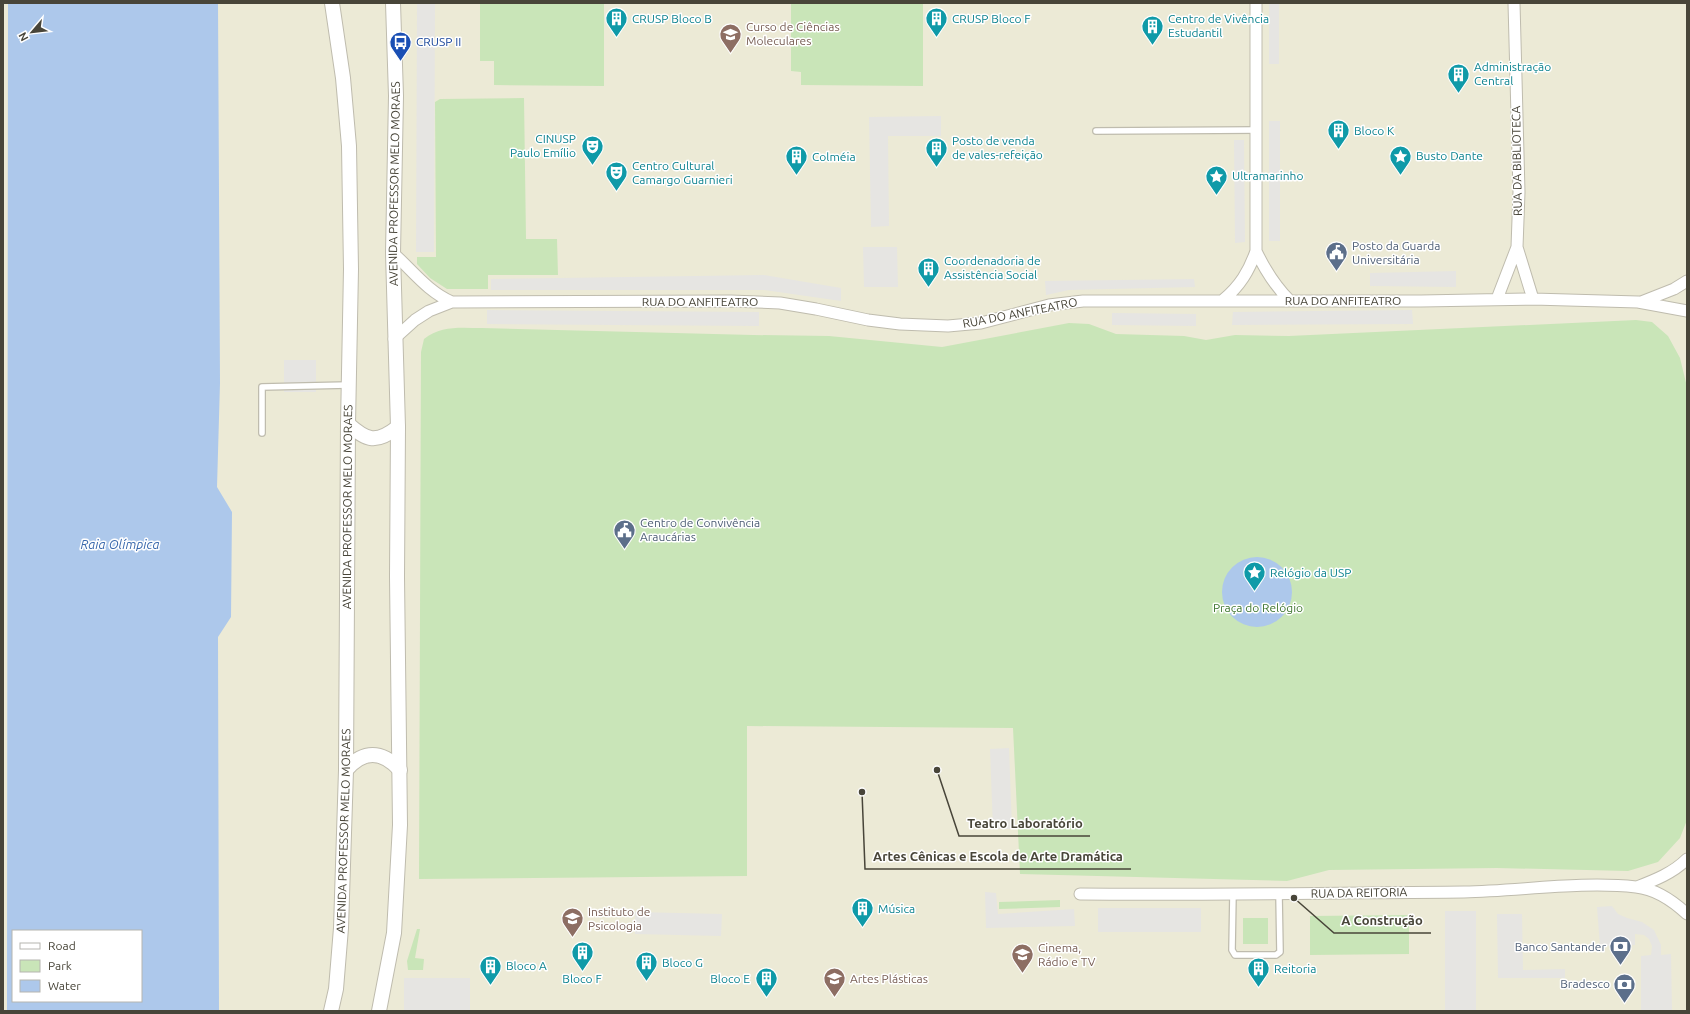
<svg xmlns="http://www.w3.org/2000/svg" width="1690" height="1014" font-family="Ubuntu,sans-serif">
	<rect width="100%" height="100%" fill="#f4f3eb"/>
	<path fill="#ecead6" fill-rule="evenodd" d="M3,3H1687V1011H3ZM13,931H141V1001H13Z"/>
	<path fill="#c9e5b8" d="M480,3H604V86L494,85V61H480Z
		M791,3H923V86L801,85V72L791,71Z
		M524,98L526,239H557L558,275H488V289H447L430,278L417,264V257H436L435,102L440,99Z
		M1636,320L1652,322L1668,336L1680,358L1687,387V820L1680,838L1658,862L1628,871L1497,868L1329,870L1287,881L1020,874L1013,728L747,726V876L419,879L421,352L424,339C441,325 461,328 482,328L753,335L829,336L942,347L1069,323L1089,324L1116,334L1184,336L1206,340L1235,335L1289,336Z
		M1060,900V907L999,909V902Z
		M1409,915V954L1310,955V916Z
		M1243,918H1268V944H1243Z
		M417,929H420L415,958L424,959L423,970H408L407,961Z"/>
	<path fill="#e6e5e2" d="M417,3H435L434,252H416Z
		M1269,3H1279V64H1269Z
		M941,116V136H888L889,226L871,227L869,117Z
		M1269,121H1280V241H1269Z
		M1234,140H1244L1245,242L1235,243Z
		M863,247H897L898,287H864Z
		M1456,271V287L1370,286V273Z
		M764,275L841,288V301L764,290H491V279Z
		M1194,279L1195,287L1069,290L1046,295L1045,281Z
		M487,310L759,312V326L487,324Z
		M1412,310L1413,324L1232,325L1233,312Z
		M1112,313L1196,314V326L1112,325Z
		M284,360H316V392H284Z
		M1009,748L1012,829H993L990,749Z
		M985,892L996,893L998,914L1074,909L1075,926L986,928Z
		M1612,906L1618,914L1627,918L1642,922L1654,930L1661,945V955L1671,954L1672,1011H1641V956L1651,955L1652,946L1649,939L1644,935L1635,934V945L1600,946L1597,907Z
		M1098,908H1201V932H1098Z
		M1445,911H1476V1011H1445Z
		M635,912L722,914L721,936L635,934Z
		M1497,914H1522L1523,970L1565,969V978H1498Z
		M404,978H470V1011H404Z"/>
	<path fill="#adc8eb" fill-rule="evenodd" d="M8,3H218L220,383L217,487L232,512L231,617L218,637L219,1011H7ZM13,931H141V1001H13Z
		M1222 592a35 35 0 1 1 70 0a35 35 0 1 1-70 0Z"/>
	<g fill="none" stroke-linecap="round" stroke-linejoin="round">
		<defs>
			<path id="service" d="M1096,131L1256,130
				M262,433V387L348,385
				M1233,894L1232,950L1235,955H1276L1280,952L1279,895"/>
			<path id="minor" d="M1514,3L1519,192L1517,247L1533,299
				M1256,251C1265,270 1275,286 1290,301
				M393,253C412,270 428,292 452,302L731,301L780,303L816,309L868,320L900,324L948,326L981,323L1049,305L1083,301H1421L1533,299L1638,302L1687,311
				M1497,299L1517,247
				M1223,300C1240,286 1249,271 1256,251V3
				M1641,302L1674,289L1687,281
				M394,339L415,320L429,311L452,302
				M1637,887C1655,880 1673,873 1687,859
				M1080,894C1208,895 1336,893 1464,892C1520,891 1581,881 1636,887C1656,889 1673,901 1687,914"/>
			<g id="tertiary">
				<path d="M348,424C367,441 376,444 398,427"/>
				<path d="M346,770C363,750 382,750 400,770"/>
				<path id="s1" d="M331,1011L336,989L341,928L346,770L348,424L351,269L349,146L343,78L332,3"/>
				<path id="s2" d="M379,1011L394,933L400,825L397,577L398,427L393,253L396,96L393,3"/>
			</g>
		</defs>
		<use href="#service" stroke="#bfbcae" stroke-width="8"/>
		<use href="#minor" stroke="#bfbcae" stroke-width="13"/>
		<use href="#tertiary" stroke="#bfbcae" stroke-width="16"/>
		<use href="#service" stroke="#fff" stroke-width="5.5"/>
		<use href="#minor" stroke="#fff" stroke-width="11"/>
		<use href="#tertiary" stroke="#fff" stroke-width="14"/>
	</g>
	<defs>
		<symbol id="building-pin" viewBox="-11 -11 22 30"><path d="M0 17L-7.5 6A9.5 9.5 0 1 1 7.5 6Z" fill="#0f9aa8" stroke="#fff"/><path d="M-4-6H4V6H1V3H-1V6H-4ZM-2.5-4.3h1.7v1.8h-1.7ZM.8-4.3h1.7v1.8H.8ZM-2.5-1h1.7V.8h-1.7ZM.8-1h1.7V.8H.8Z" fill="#fff"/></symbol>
		<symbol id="university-pin" viewBox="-11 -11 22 30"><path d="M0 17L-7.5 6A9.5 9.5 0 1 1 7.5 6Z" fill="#8d6e63" stroke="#fff"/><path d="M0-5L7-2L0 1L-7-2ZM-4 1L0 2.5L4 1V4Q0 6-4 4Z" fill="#fff"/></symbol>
		<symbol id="bus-pin" viewBox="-11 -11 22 30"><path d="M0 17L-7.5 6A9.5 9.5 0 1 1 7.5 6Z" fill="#1a4fb4" stroke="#fff"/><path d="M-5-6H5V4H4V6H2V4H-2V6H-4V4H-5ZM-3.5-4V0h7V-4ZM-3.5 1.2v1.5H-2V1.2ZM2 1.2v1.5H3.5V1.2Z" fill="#fff"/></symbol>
		<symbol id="theatre-pin" viewBox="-11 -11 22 30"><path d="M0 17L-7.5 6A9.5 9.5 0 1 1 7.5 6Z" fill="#0f9aa8" stroke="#fff"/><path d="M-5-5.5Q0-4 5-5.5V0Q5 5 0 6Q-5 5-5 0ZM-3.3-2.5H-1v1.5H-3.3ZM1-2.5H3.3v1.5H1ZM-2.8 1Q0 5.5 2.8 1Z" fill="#fff"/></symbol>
		<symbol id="sight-pin" viewBox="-11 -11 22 30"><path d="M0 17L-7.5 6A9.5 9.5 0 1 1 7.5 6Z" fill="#0f9aa8" stroke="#fff"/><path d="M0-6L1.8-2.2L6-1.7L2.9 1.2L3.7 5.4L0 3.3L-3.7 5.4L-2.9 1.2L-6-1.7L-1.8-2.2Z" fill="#fff"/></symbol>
		<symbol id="civic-pin" viewBox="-11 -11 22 30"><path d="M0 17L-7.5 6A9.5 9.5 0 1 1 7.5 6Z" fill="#5c6f8a" stroke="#fff"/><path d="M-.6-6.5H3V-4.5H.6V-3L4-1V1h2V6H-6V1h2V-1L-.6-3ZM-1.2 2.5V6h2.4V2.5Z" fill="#fff"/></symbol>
		<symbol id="bank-pin" viewBox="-11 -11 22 30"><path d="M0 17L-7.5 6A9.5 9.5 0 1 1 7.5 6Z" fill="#5c6f8a" stroke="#fff"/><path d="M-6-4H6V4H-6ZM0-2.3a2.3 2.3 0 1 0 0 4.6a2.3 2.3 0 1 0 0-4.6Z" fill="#fff"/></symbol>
	</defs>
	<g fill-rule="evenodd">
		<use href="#building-pin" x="604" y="6" width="25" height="34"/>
		<use href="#building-pin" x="924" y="6" width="25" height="34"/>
		<use href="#building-pin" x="1140" y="14" width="25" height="34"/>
		<use href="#university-pin" x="718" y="22" width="25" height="34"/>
		<use href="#bus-pin" x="388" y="30" width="25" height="34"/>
		<use href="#building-pin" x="1446" y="62" width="25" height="34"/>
		<use href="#building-pin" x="1326" y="118" width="25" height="34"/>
		<use href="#theatre-pin" x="580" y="134" width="25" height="34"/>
		<use href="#building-pin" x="924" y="136" width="25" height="34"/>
		<use href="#sight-pin" x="1388" y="144" width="25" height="34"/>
		<use href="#building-pin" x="784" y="144" width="25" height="34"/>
		<use href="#theatre-pin" x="604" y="160" width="25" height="34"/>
		<use href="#sight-pin" x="1204" y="164" width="25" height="34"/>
		<use href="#civic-pin" x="1324" y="240" width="25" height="34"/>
		<use href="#building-pin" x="916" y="256" width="25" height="34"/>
		<use href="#civic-pin" x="612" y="518" width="25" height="34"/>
		<use href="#sight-pin" x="1242" y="560" width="25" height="34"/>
		<use href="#building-pin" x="850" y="896" width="25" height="34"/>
		<use href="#university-pin" x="560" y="906" width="25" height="34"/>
		<use href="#bank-pin" x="1608" y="934" width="25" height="34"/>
		<use href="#building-pin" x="570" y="940" width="25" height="34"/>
		<use href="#university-pin" x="1010" y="942" width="25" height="34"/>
		<use href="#building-pin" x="634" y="950" width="25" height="34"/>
		<use href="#building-pin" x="478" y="954" width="25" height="34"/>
		<use href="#building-pin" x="1246" y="956" width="25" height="34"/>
		<use href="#building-pin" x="754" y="966" width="25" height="34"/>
		<use href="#university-pin" x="822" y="966" width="25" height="34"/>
		<use href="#bank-pin" x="1612" y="972" width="25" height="34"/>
	</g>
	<g text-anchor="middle" stroke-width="3" stroke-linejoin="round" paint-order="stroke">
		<g font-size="12" fill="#0d838f" stroke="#fff" text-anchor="start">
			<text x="632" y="23">CRUSP Bloco B</text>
			<text x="952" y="23">CRUSP Bloco F</text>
			<text x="1168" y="23">Centro de Vivência<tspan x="1168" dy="14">Estudantil</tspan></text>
			<text x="1474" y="71">Administração<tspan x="1474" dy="14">Central</tspan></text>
			<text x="1354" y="135">Bloco K</text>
			<text x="576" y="143" text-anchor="end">CINUSP<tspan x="576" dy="14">Paulo Emílio</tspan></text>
			<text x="952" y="145">Posto de venda<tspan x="952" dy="14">de vales-refeição</tspan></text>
			<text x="1416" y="160">Busto Dante</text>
			<text x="812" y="161">Colméia</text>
			<text x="632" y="170">Centro Cultural<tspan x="632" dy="14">Camargo Guarnieri</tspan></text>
			<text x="1232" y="180">Ultramarinho</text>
			<text x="944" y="265">Coordenadoria de<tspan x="944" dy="14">Assistência Social</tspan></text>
			<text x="1270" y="577">Relógio da USP</text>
			<text x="878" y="913">Música</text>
			<text x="662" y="967">Bloco G</text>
			<text x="506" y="970">Bloco A</text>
			<text x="1274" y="973">Reitoria</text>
			<text x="582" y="983" text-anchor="middle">Bloco F</text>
			<text x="750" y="983" text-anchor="end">Bloco E</text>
		</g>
		<g font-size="12" fill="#785e54" stroke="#fff" text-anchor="start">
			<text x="746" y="31">Curso de Ciências<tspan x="746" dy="14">Moleculares</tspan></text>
			<text x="588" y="916">Instituto de<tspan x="588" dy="14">Psicologia</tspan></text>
			<text x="1038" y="952">Cinema,<tspan x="1038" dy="14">Rádio e TV</tspan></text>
			<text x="850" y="983">Artes Plásticas</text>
		</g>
		<g font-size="12" fill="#164399" stroke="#fff" text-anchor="start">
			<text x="416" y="46">CRUSP II</text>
		</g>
		<g font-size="12" fill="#484539" stroke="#fff">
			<text transform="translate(1517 161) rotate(-91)" y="4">RUA DA BIBLIOTECA</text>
			<text dy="4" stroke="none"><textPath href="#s2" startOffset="829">AVENIDA PROFESSOR MELO MORAES</textPath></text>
			<text x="1343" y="305">RUA DO ANFITEATRO</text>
			<text x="700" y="306">RUA DO ANFITEATRO</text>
			<text transform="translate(1020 313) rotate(-11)" y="4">RUA DO ANFITEATRO</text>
			<text dy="4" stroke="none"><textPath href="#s1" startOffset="505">AVENIDA PROFESSOR MELO MORAES</textPath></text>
			<text dy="4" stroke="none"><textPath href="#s1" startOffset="181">AVENIDA PROFESSOR MELO MORAES</textPath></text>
			<text transform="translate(1359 893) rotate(-1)" y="4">RUA DA REITORIA</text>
		</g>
		<g font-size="12" fill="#4e5e75" stroke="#fff" text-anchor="start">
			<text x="1352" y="250">Posto da Guarda<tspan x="1352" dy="14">Universitária</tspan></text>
			<text x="640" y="527">Centro de Convivência<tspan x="640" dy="14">Araucárias</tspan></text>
			<text x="1606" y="951" text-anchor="end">Banco Santander</text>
			<text x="1610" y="988" text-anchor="end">Bradesco</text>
		</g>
		<g font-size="12" fill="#3f7630" stroke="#fff">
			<text x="1258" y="612">Praça do Relógio</text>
		</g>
		<g font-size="13" font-style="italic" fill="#3a69ad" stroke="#fff">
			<text x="120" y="549">Raia Olímpica</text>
		</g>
	</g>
	<path fill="none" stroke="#484539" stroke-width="1.5" d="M937 770L959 836H1090M862 792L865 869H1131M1294 898L1334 933H1431"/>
	<g fill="#484539" stroke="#fff" stroke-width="1.5">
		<circle cx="937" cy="770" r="4"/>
		<circle cx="862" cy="792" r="4"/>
		<circle cx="1294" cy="898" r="4"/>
	</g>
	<g font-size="13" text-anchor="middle" font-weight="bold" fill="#484539" stroke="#fff" stroke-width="3" stroke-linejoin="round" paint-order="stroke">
		<text x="1025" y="828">Teatro Laboratório</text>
		<text x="998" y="861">Artes Cênicas e Escola de Arte Dramática</text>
		<text x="1382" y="925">A Construção</text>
	</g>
	<rect width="1690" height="1014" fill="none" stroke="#484539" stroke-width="8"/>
	<rect x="12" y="930" width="130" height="72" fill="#ffffff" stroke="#b6b5b0"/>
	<rect x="20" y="943" width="20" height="6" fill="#ffffff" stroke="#b6b5b0"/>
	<text x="48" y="950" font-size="12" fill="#484539">Road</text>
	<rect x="20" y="960" width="20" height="12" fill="#c9e5b8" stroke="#b6b5b0"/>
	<text x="48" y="970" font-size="12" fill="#484539">Park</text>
	<rect x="20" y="980" width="20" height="12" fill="#adc8eb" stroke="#b6b5b0"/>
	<text x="48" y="990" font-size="12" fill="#484539">Water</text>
	<g transform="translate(32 32) rotate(242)" stroke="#ffffff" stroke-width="3" paint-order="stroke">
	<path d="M0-3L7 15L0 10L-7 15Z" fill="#484539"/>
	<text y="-6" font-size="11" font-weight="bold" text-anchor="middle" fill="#484539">N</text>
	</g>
</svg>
